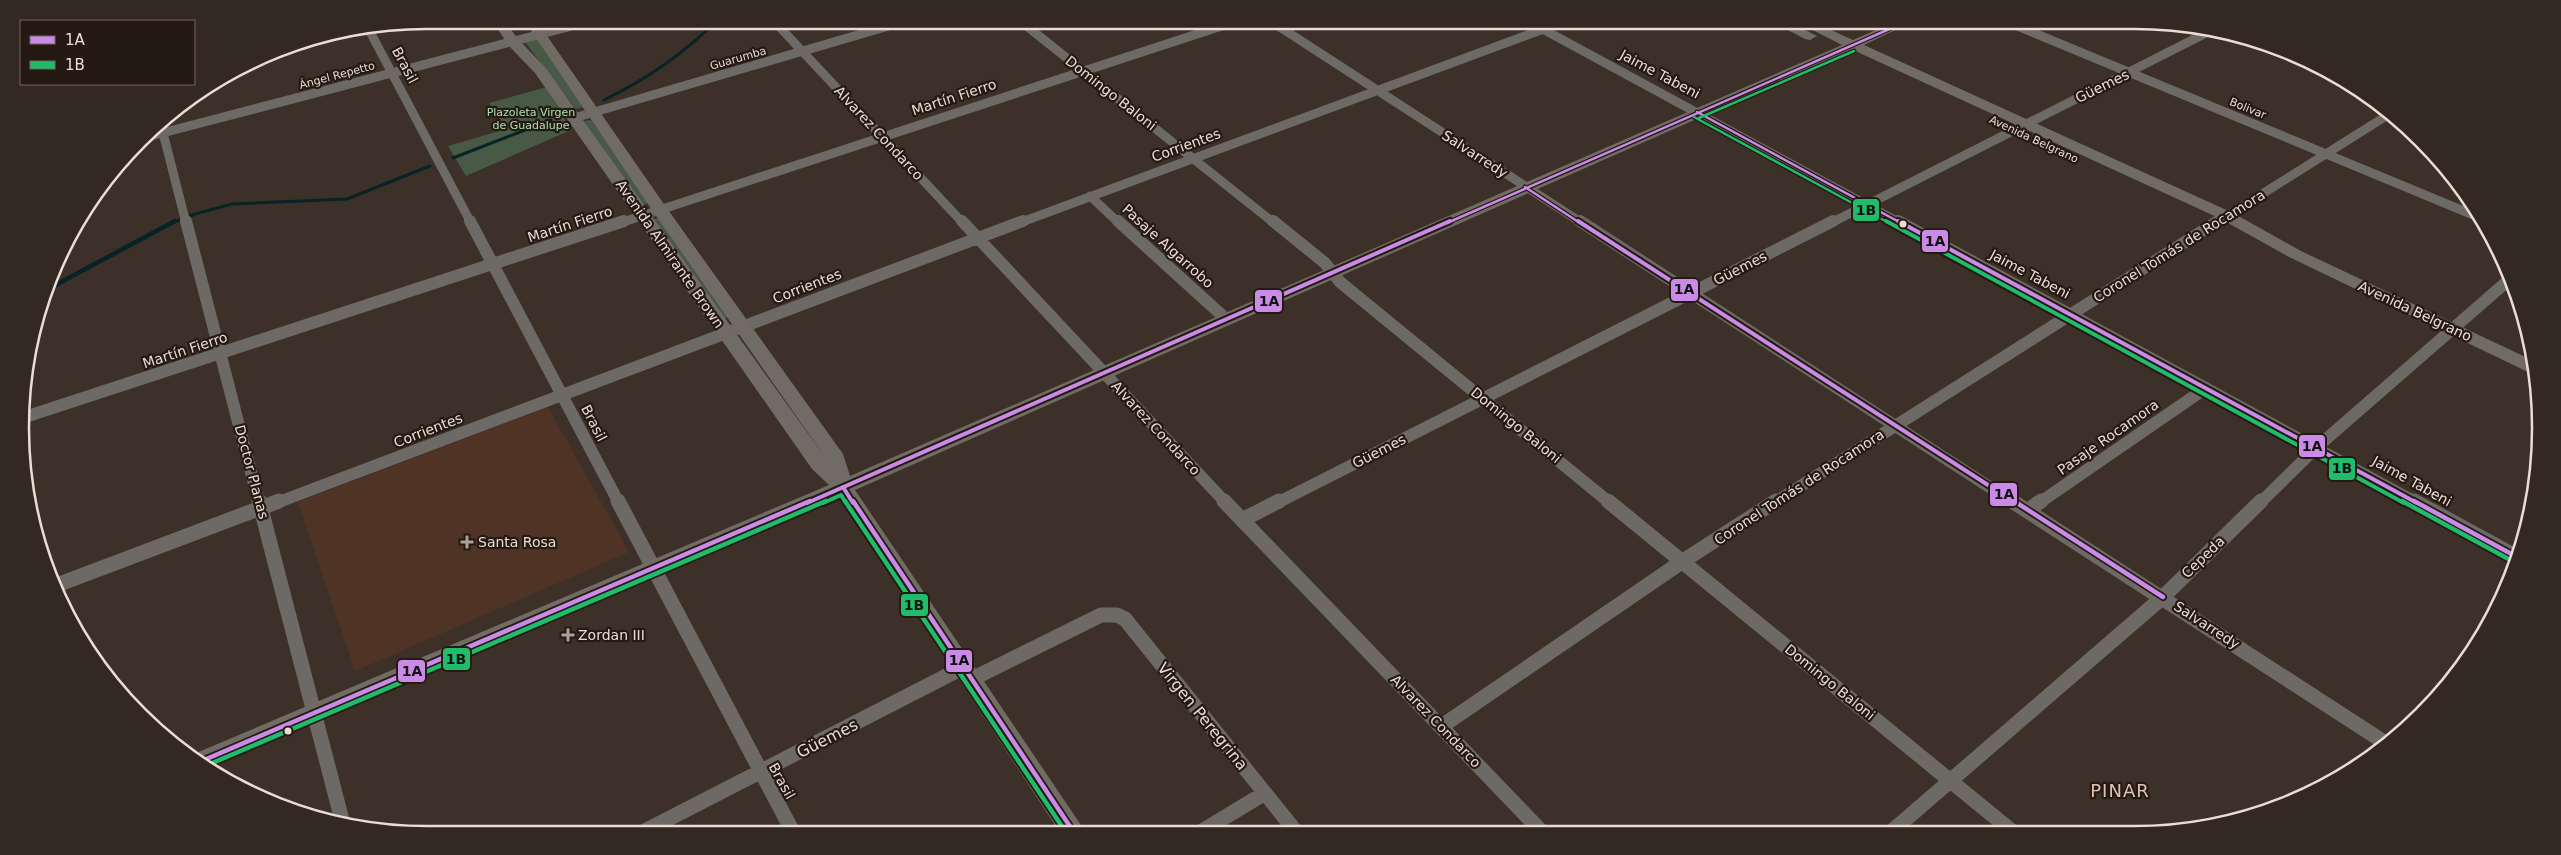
<svg xmlns="http://www.w3.org/2000/svg" width="2561" height="855" font-family="'DejaVu Sans',sans-serif">
	<rect width="100%" height="100%" fill="#3d3029"/>
	<path fill="#4f3426" d="M548,407L629,552L355,671L298,502Z"/>
	<path fill="#485a46" d="M537,38L583,107L576,109L525,42Z
		M547,87L571,130L466,176L448,146L506,129L489,103Z
		M591,120L649,203L643,205L584,121Z
		M658,218L728,317L723,319L654,219Z"/>
	<g fill="none" stroke-linecap="round" stroke-linejoin="round">
		<path stroke="#072325" stroke-width="3" d="M604,100C647,79 684,54 717,20
			M453,158L551,120
			M172,223L195,214L232,204L347,199L430,166"/>
		<path stroke="#072325" stroke-width="4.5" d="M50,288L175,221"/>
		<path stroke="#6d6964" stroke-width="9" d="M773,20L963,223
			M1019,20L1274,223
			M1269,20L1582,223
			M1526,20L1900,223
			M2003,20L2483,219
			M367,26L471,223
			M574,118L909,20
			M160,121L186,223
			M143,138L595,20
			M1090,196L1119,223
			M620,223L1240,20
			M1019,223L1568,20
			M1831,223L2212,30
			M2216,223L2391,113"/>
		<path stroke="#6d6964" stroke-width="12" d="M186,221L259,503
			M470,221L619,503
			M962,221L1226,503
			M1118,221L1225,318
			M1273,221L1325,263L1340,282L1610,503
			M1580,221L2014,503
			M1898,221L2417,503
			M22,418L624,221
			M276,503L1023,221
			M1277,503L1833,221
			M1774,503L2218,221
			M2039,503L2206,388
			M2260,503L2317,447L2511,278"/>
		<path stroke="#6d6964" stroke-width="15" d="M259,501L343,824
			M618,501L794,834
			M1224,501L1543,833
			M1608,501L2013,832
			M2012,501L2387,744
			M2414,501L2517,557
			M2027,511L2041,501
			M1242,520L1279,501
			M57,585L279,501
			M970,680L1101,615H1117L1125,619L1297,833
			M1442,726L1683,561L1776,501
			M1891,832L2163,597L2261,501
			M1199,833L1265,793
			M637,835L962,668"/>
		<path fill="#706b65" fill-rule="evenodd" d="M492,20H504L518,39L545,67L827,460L652,210L524,20H536L666,207L843,454L850,476L1842,45L1793,20H1809L1853,40L1899,20H1916L1864,45L2233,213L2301,251L2534,361L2537,374L2530,373L2289,257L2221,219L1853,50L855,490L1087,834H1061L839,497L207,769L189,756L829,485L812,469L535,73L508,45Z
			M1769,20H1785L1817,36L1810,40L1805,39Z"/>
		<defs>
			<path id="bus-1-far2" d="M1697,112L1901,223
				M1525,187L1580,223
				M1447,223L1910,20"/>
			<path id="bus-1-far1" d="M1578,221L2016,503
				M1898,221L2417,503
				M843,487L853,503
				M807,503L1450,221"/>
			<path id="bus-1" d="M853,501L1075,834
				M2014,501L2163,597
				M2414,501L2517,557
				M197,763L810,501"/>
			<path id="bus-2-far2" d="M1694,117L1889,223
				M1699,118L1854,51"/>
			<path id="bus-2-far1" d="M1886,221L2404,503
				M823,503L841,495L846,503"/>
			<path id="bus-2" d="M845,501L1067,834
				M2402,501L2514,562
				M203,767L826,501"/>
		</defs>
		<use href="#bus-1-far2" stroke="#241913" stroke-width="5"/>
		<use href="#bus-1-far1" stroke="#241913" stroke-width="8"/>
		<use href="#bus-1" stroke="#241913" stroke-width="8"/>
		<use href="#bus-2-far2" stroke="#241913" stroke-width="5"/>
		<use href="#bus-2-far1" stroke="#241913" stroke-width="8"/>
		<use href="#bus-2" stroke="#241913" stroke-width="8"/>
		<use href="#bus-1-far2" stroke="#ca8be6" stroke-width="2.5"/>
		<use href="#bus-1-far1" stroke="#ca8be6" stroke-width="4"/>
		<use href="#bus-1" stroke="#ca8be6" stroke-width="4.5"/>
		<use href="#bus-2-far2" stroke="#20bc6c" stroke-width="2.5"/>
		<use href="#bus-2-far1" stroke="#20bc6c" stroke-width="4"/>
		<use href="#bus-2" stroke="#20bc6c" stroke-width="4.5"/>
	</g>
	<g fill="#ecdcd4" stroke="#241913" stroke-width="2">
		<circle cx="1903" cy="224" r="4.5"/>
		<circle cx="288" cy="731" r="4.5"/>
	</g>
	<g fill="#afa098" stroke="#241913" stroke-width="2">
		<path d="M464.5 534.5h5v5h5v5h-5v5h-5v-5h-5v-5h5z"/>
		<path d="M565.5 627.5h5v5h5v5h-5v5h-5v-5h-5v-5h5z"/>
	</g>
	<g text-anchor="middle" stroke-width="4.5" stroke-linejoin="round" paint-order="stroke">
		<g font-size="11" fill="#ecdcd4" stroke="#241913">
			<text transform="translate(738 58) rotate(-16)" y="4">Guarumba</text>
			<text transform="translate(337 75) rotate(-15)" y="4">Ángel Repetto</text>
			<text transform="translate(2248 108) rotate(22)" y="4">Bolivar</text>
			<text transform="translate(2034 139) rotate(25)" y="4">Avenida Belgrano</text>
		</g>
		<g font-size="11" fill="#aae1ad" stroke="#241913">
			<text x="531" y="116">Plazoleta Virgen<tspan x="531" dy="13">de Guadalupe</tspan></text>
		</g>
		<g font-size="14" fill="#ecdcd4" stroke="#241913">
			<text transform="translate(405 65) rotate(62)" y="5">Brasil</text>
			<text transform="translate(1660 74) rotate(28)" y="5">Jaime Tabeni</text>
			<text transform="translate(2102 86) rotate(-26)" y="5">Güemes</text>
			<text transform="translate(1111 93) rotate(38)" y="5">Domingo Baloni</text>
			<text transform="translate(954 97) rotate(-18)" y="5">Martín Fierro</text>
			<text transform="translate(879 133) rotate(47)" y="5">Alvarez Condarco</text>
			<text transform="translate(1186 145) rotate(-20)" y="5">Corrientes</text>
			<text transform="translate(1475 154) rotate(33)" y="5">Salvarredy</text>
			<text transform="translate(570 224) rotate(-18)" y="5">Martín Fierro</text>
			<text transform="translate(1168 246) rotate(42)" y="5">Pasaje Algarrobo</text>
			<text transform="translate(2179 246) rotate(-32)" y="5">Coronel Tomás de Rocamora</text>
			<text transform="translate(670 254) rotate(55)" y="5">Avenida Almirante Brown</text>
			<text transform="translate(1740 268) rotate(-27)" y="5">Güemes</text>
			<text transform="translate(2030 274) rotate(28)" y="5">Jaime Tabeni</text>
			<text transform="translate(807 286) rotate(-21)" y="5">Corrientes</text>
			<text transform="translate(2415 311) rotate(25)" y="5">Avenida Belgrano</text>
			<text transform="translate(185 350) rotate(-18)" y="5">Martín Fierro</text>
			<text transform="translate(594 423) rotate(63)" y="5">Brasil</text>
			<text transform="translate(1516 425) rotate(39)" y="5">Domingo Baloni</text>
			<text transform="translate(1156 428) rotate(47)" y="5">Alvarez Condarco</text>
			<text transform="translate(428 430) rotate(-21)" y="5">Corrientes</text>
			<text transform="translate(2108 437) rotate(-35)" y="5">Pasaje Rocamora</text>
			<text transform="translate(1379 451) rotate(-27)" y="5">Güemes</text>
			<text transform="translate(252 472) rotate(75)" y="5">Doctor Planas</text>
			<text transform="translate(2412 481) rotate(29)" y="5">Jaime Tabeni</text>
			<text transform="translate(1799 487) rotate(-33)" y="5">Coronel Tomás de Rocamora</text>
			<text transform="translate(2203 557) rotate(-44)" y="5">Cepeda</text>
			<text transform="translate(2207 625) rotate(33)" y="5">Salvarredy</text>
			<text transform="translate(1830 682) rotate(39)" y="5">Domingo Baloni</text>
			<text transform="translate(1436 721) rotate(46)" y="5">Alvarez Condarco</text>
			<text transform="translate(782 781) rotate(61)" y="5">Brasil</text>
		</g>
		<g font-size="14" fill="#ecdcd4" stroke="#241913" text-anchor="start">
			<text x="478" y="547">Santa Rosa</text>
			<text x="578" y="640">Zordan III</text>
		</g>
		<g font-size="16" fill="#ecdcd4" stroke="#241913">
			<text transform="translate(1203 716) rotate(51)" y="6">Virgen Peregrina</text>
			<text transform="translate(827 738) rotate(-27)" y="6">Güemes</text>
		</g>
		<g font-size="18" letter-spacing="1" fill="#e1c3b4" stroke="#241913">
			<text x="2120" y="797">PINAR</text>
		</g>
	</g>
	<path d="M0 0H2561V855H0ZM427 29H2134A398 398 0 0 1 2532 427V428A398 398 0 0 1 2134 826H427A398 398 0 0 1 29 428V427A398 398 0 0 1 427 29Z" fill="#342922" fill-rule="evenodd"/>
	<path fill="none" stroke="#ecdcd4" stroke-width="2.5" d="M427 29H2134A398 398 0 0 1 2532 427V428A398 398 0 0 1 2134 826H427A398 398 0 0 1 29 428V427A398 398 0 0 1 427 29Z"/>
	<g stroke="#241913" stroke-width="2">
		<rect x="1852" y="198" width="28" height="24" rx="5" fill="#20bc6c"/>
		<rect x="1921" y="229" width="28" height="24" rx="5" fill="#ca8be6"/>
		<rect x="1670" y="278" width="29" height="24" rx="5" fill="#ca8be6"/>
		<rect x="1254" y="289" width="29" height="24" rx="5" fill="#ca8be6"/>
		<rect x="2298" y="434" width="28" height="24" rx="5" fill="#ca8be6"/>
		<rect x="2328" y="457" width="28" height="24" rx="5" fill="#20bc6c"/>
		<rect x="1989" y="482" width="29" height="25" rx="5" fill="#ca8be6"/>
		<rect x="900" y="593" width="29" height="24" rx="5" fill="#20bc6c"/>
		<rect x="442" y="647" width="29" height="24" rx="5" fill="#20bc6c"/>
		<rect x="945" y="649" width="28" height="24" rx="5" fill="#ca8be6"/>
		<rect x="397" y="659" width="29" height="24" rx="5" fill="#ca8be6"/>
	</g>
	<g font-size="14" text-anchor="middle" font-weight="bold" fill="#111">
		<text x="1866" y="215">1B</text>
		<text x="1935" y="246">1A</text>
		<text x="1684" y="294">1A</text>
		<text x="1269" y="306">1A</text>
		<text x="2312" y="451">1A</text>
		<text x="2342" y="473">1B</text>
		<text x="2004" y="499">1A</text>
		<text x="914" y="610">1B</text>
		<text x="456" y="664">1B</text>
		<text x="959" y="665">1A</text>
		<text x="412" y="676">1A</text>
	</g>
	<rect x="20" y="20" width="175" height="65" fill="#241913" stroke="#746760"/>
	<rect x="30" y="36" width="25" height="8" fill="#ca8be6" stroke="#746760"/>
	<text x="65" y="45" font-size="15" fill="#ecdcd4">1A</text>
	<rect x="30" y="61" width="25" height="8" fill="#20bc6c" stroke="#746760"/>
	<text x="65" y="70" font-size="15" fill="#ecdcd4">1B</text>
</svg>
